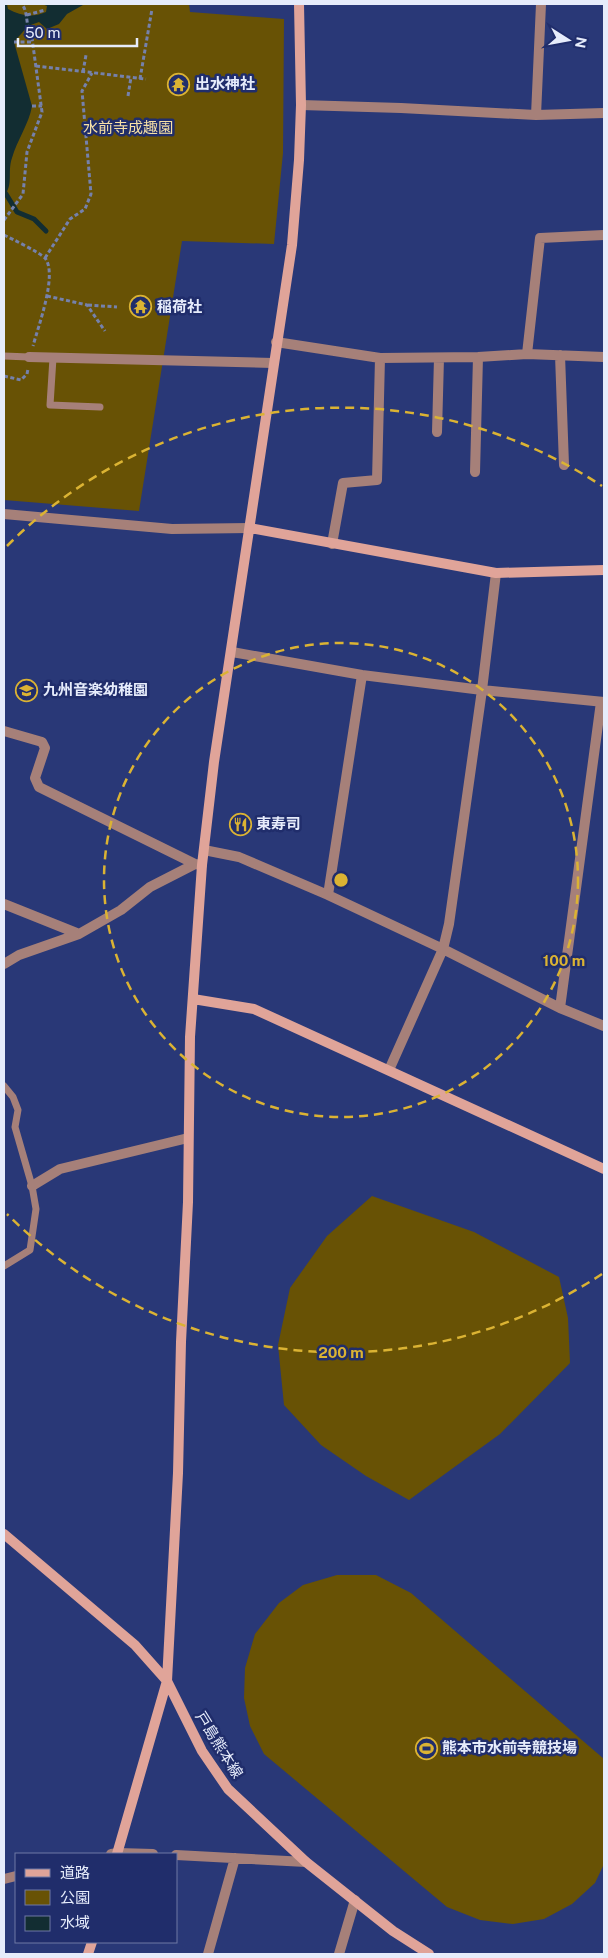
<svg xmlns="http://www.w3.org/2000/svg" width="608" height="1958" font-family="'Public Sans','Noto Sans JP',sans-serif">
	<rect width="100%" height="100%" fill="#293877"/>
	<path fill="#685205" d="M4,4H189L190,12L284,19L283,153L274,244L182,241L139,511L4,500Z
		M372,1196L474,1232L559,1277L568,1318L570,1363L500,1434L409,1500L366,1476L321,1445L284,1405L278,1345L290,1288L327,1236Z
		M337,1575H376L411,1593L604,1759V1864L595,1883L572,1904L544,1919L513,1924L480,1920L447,1907L264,1754L250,1726L244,1698L245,1668L255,1634L279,1603L303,1585Z"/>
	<path fill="#122d32" d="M4,4H7L8,9C21,16 32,18 46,12L47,6L42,4H82L83,5L67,14L59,24L47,29L39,22L28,26L14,42L32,106C29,124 17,140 12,158C7,172 14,184 4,196Z"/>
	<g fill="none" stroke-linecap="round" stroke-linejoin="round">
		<path stroke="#122d32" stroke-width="5" d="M6,194L17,212L34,219L46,231"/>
		<path stroke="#7581ac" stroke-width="3" stroke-dasharray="4 2.5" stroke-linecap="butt" d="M27,15L45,10
			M14,42H32
			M36,66L146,79
			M83,72L86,55
			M140,79L152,9
			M128,96L131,77
			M32,106H42
			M4,220L23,194L27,152L42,112L32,38C25,27 29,14 22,4
			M4,235C12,239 39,252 45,258C58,274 38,327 33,346
			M45,258L70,219L85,209L91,194L82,91L92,73
			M47,296L87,305L105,331
			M88,305L117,307
			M4,376L21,380L27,374L28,369"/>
		<path stroke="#a68079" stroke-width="7" d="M4,356L29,357
			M53,358L50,405L100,407
			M4,1086L13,1097L18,1110L15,1127L32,1186L36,1209L30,1250L4,1266"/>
		<path stroke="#a68079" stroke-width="10" d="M301,105L401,108L536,115L604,113
			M536,115L541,4
			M276,342L380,358L478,357L527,354L604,357
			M527,354L540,238L604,235
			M560,355L564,465
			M29,357L273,363
			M437,432L439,358
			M475,472L478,357
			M4,514L172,529L250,528
			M332,544L343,483L377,480L380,358
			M232,652L362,675L482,690L604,702
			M4,731L42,742L45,748L35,778L39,787L195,864L202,865
			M204,850L239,857L328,895L443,949L560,1008L604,1026
			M328,895L362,675
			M4,904L79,934
			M4,964L19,955L79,934L121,910L150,887L195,864
			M560,1008L601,702
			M389,1070L443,949L449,924L482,690L496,573
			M32,1186L60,1169L188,1138
			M111,1854L118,1853L153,1854
			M176,1855L306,1862
			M4,1879L16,1876
			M208,1954L235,1858
			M339,1954L355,1900"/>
		<path stroke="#e0a499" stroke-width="10" d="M250,528L496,573L604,570
			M193,999L254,1009L604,1169
			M4,1534L135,1645L167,1681L202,1751L228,1789L306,1862L393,1931L429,1954
			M117,1854L167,1681L178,1473L181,1342L188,1202L190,1037L202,865L214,762L292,245L299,160L301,105L299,4
			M88,1954L92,1942"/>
	</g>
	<g fill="none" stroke="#dbb333" stroke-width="2.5" stroke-dasharray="9 6">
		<circle cx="341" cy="880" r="237"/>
		<path d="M602 1274A473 473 0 0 1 7 1214M7 546A473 473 0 0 1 602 486"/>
	</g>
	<defs>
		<symbol id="temple-ring" viewBox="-11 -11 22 22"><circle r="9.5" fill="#202d6b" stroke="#dbb333" stroke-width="1.5"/><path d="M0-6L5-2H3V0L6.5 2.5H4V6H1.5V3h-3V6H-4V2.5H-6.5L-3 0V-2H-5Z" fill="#dbb333"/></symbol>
		<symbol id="school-ring" viewBox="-11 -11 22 22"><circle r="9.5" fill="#202d6b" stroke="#dbb333" stroke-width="1.5"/><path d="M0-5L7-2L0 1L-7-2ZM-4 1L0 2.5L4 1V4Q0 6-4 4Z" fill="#dbb333"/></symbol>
		<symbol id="restaurant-ring" viewBox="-11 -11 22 22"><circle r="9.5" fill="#202d6b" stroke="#dbb333" stroke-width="1.5"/><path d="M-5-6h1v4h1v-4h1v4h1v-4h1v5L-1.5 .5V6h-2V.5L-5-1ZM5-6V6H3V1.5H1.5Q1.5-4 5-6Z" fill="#dbb333"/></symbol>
		<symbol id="stadium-ring" viewBox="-11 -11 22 22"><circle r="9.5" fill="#202d6b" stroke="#dbb333" stroke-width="1.5"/><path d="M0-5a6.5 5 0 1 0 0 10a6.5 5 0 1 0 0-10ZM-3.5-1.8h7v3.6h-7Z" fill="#dbb333"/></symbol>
	</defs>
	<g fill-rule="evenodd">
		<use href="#temple-ring" x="166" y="72" width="25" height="25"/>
		<use href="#temple-ring" x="128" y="294" width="25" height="25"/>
		<use href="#school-ring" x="14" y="678" width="25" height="25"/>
		<use href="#restaurant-ring" x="228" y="812" width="25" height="25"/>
		<use href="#stadium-ring" x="414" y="1736" width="25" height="25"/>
	</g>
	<g text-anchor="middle" stroke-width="5" stroke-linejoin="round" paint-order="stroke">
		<g font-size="15" font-weight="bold" fill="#e6ecfb" stroke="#202d6b" text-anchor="start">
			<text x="195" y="89">出水神社</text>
			<text x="157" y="312">稲荷社</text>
			<text x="43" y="695">九州音楽幼稚園</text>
			<text x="256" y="829">東寿司</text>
			<text x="442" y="1753">熊本市水前寺競技場</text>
		</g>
		<g font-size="15" fill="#f7e1a6" stroke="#202d6b">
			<text x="128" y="133">水前寺成趣園</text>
		</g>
		<g font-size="15" fill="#e6ecfb" stroke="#202d6b">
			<text transform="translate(219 1745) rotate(58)" y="5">戸島熊本線</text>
		</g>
	</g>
	<circle cx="341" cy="880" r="8" fill="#dbb333" stroke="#202d6b" stroke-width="2.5"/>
	<g font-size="15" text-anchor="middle" font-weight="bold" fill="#dbb333" stroke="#202d6b" stroke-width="5" stroke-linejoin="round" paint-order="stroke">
		<text x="564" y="966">100 m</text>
		<text x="341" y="1358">200 m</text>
	</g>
	<rect width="608" height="1958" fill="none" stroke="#e6ecfb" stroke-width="10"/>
	<rect x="15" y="1853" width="162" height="90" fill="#202d6b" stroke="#6f79a5"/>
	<rect x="25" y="1869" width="25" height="8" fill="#e0a499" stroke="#6f79a5"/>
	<text x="60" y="1878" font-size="15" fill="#e6ecfb">道路</text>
	<rect x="25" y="1890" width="25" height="15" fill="#685205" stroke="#6f79a5"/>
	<text x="60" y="1903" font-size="15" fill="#e6ecfb">公園</text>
	<rect x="25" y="1916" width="25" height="15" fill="#122d32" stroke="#6f79a5"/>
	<text x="60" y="1928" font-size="15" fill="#e6ecfb">水域</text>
	<g transform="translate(568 40) rotate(101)" stroke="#202d6b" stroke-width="4" paint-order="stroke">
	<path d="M0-4L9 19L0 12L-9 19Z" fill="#e6ecfb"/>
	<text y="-8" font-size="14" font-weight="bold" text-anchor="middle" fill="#e6ecfb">N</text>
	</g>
	<path d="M18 38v8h119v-8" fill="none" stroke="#e6ecfb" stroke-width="2.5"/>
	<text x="25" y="38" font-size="15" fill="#e6ecfb" stroke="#202d6b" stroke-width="4" paint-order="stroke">50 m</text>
</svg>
